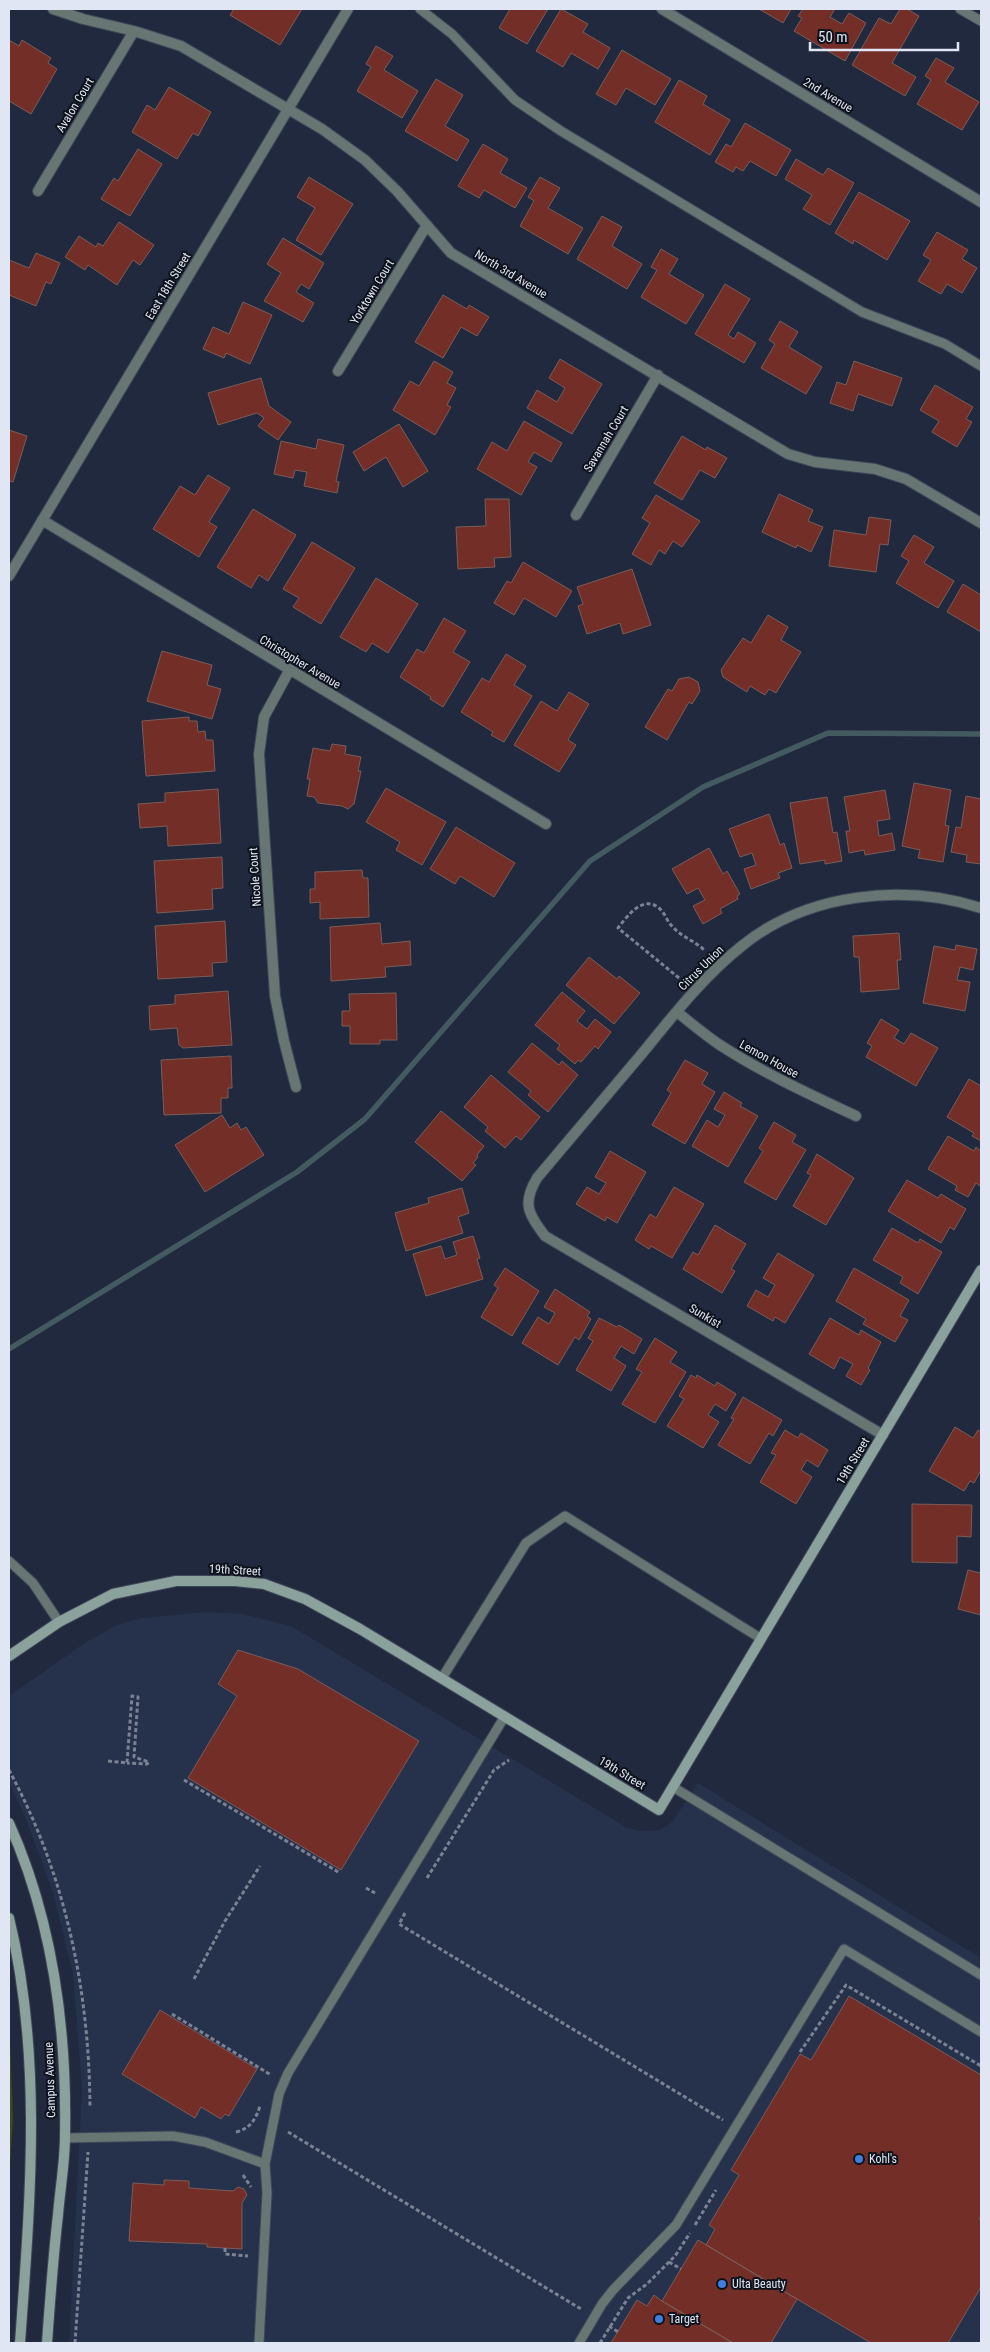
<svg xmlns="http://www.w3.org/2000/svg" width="990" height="2352" font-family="'Roboto Condensed',sans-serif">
	<rect width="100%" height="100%" fill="#20293d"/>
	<path fill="#26314b" d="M205,1612L243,1614L291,1626L626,1827L639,1831L660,1830L672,1822L698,1783L981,1958V2343H69L82,2089L73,1974L53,1892L24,1814L9,1784V1696L86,1642L117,1625L142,1618Z"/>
	<path fill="#3e4b15" d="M9,2014L13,2119L9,2181Z"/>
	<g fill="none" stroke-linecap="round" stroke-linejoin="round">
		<path stroke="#435a61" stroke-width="5.5" d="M9,1349L297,1172L365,1119L590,861L703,787L828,733L981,734"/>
	</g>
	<path fill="#742e28" stroke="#7a5d59" d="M234,9H302L280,45L230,15Z
		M510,9H548L527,44L499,28Z
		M561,9L588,24L583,32L610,48L598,69L571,53L563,67L536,51Z
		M759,9H791L783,23Z
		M803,9H835L830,17L842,24L849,13L866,23L845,61L794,31L802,18L798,16Z
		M900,9H907L919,16L892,63L916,77L905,96L852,65L879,18L891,24Z
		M9,40L19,46L22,40L51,58L48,63L57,69L31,114L9,101Z
		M376,46L393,56L384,70L418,91L402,118L357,91L371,67L366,64Z
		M622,50L671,79L655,105L626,88L616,105L596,94Z
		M936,58L954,68L945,82L979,102L962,130L917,104L931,80L925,76Z
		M436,79L463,95L445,126L469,140L457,161L405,131Z
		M679,80L707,96L703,104L730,120L710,155L655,122Z
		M169,87L211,112L198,136L193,133L177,159L132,132L147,105L155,110Z
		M745,123L791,150L776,176L750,161L743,171L736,167L733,172L715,162L726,144L731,147Z
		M483,144L508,159L500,173L527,188L515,208L484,190L479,198L458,186Z
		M138,149L162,164L130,216L101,199L114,178L118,181Z
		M796,159L823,175L828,168L854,183L830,225L803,209L812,195L785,179Z
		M309,177L353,204L321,255L296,240L315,208L297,197Z
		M540,177L560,188L548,208L583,228L568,254L520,226L534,201L528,197Z
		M859,192L910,221L887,260L854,240L853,244L835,233Z
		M602,216L622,227L612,246L642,264L627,289L577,259Z
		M119,222L154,245L140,265L133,260L117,285L88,265L85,270L65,257L79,236L96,247L98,243L103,246Z
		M937,232L968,250L962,259L977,268L962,293L947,284L941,294L918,281L931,260L923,255Z
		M283,238L324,263L309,289L301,284L296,292L314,303L303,322L264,301L281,273L267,264Z
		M661,249L678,259L669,274L704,295L686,324L641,297L657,270L651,267Z
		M36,253L60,263L51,284L46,282L36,306L9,295V260L29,268Z
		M725,284L750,299L728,335L734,339L738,332L756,343L744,363L695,334Z
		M443,295L467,309L469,305L489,317L477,336L461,327L443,358L415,342Z
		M243,302L272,315L250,364L226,353L224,358L203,349L213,327L229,334Z
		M780,321L798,332L789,347L822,367L806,394L761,368L775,344L769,340Z
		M560,359L602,384L572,434L527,408L537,390L557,402L565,388L549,378Z
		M434,361L453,372L447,383L456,388L447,405L451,407L435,435L393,410L410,381L419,386Z
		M854,361L902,378L892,406L858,394L853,411L830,403L837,382L846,385Z
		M261,378L269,406L291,422L278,440L258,426L264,418L257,413L218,425L208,393Z
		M935,385L973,407L966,419L972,422L957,447L932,432L939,421L920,410Z
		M524,421L562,443L551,462L534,452L528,462L537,467L521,495L477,469L492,442L507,451Z
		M399,424L428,471L403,487L386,457L364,471L353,452Z
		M9,430L27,436L13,482L9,481Z
		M682,436L706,450L707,447L727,458L715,478L700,470L682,500L654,483Z
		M318,439L344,445L336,481L339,482L337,493L304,486L307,472L295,470L293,478L274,474L281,441L316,449Z
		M208,475L230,488L209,522L217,527L199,557L153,529L180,486L195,495Z
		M779,494L813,510L808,521L823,527L811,552L797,545L796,548L762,532Z
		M656,495L700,521L682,547L673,541L665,554L659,550L651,565L632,554L650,523L642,518Z
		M485,499H509L511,557L494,558L495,567L458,569L456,527L486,526Z
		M253,509L296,535L268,581L259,575L251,588L217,567Z
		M869,517L891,520L888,545L880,544L876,572L829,566L834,530L866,535Z
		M914,535L934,547L924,563L954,581L938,608L896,583L909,561L901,556Z
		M312,542L355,568L321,624L293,607L299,598L283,589Z
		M523,562L572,591L556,617L524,598L514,615L494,603L507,581L511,583Z
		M632,569L651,625L623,634L620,623L587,634L578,606L583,604L577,587Z
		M376,578L418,604L388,653L372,643L366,652L340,637Z
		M963,584L981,595V632L947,612Z
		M768,615L788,627L781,640L801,652L776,693L769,689L765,695L750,686L747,692L723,677L721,670L743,638L751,643Z
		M444,618L466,631L453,652L470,662L443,707L430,699L431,697L400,677L417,649L424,653Z
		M162,651L212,665L207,685L221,689L212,719L147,701Z
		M506,654L526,666L514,685L532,696L504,742L491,735L493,732L461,712L482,678L489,682Z
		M689,677L698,682L700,691L692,704L689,702L667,740L645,727L668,689L672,691L679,679Z
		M569,692L589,704L568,740L576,745L559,772L514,745L541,701L557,711Z
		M189,717V721H197L198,732L205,731L206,740H213L215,771L146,776L142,721Z
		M332,744L346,746L345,754L361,757L358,771H361L354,804L348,809L342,806L318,803L314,797L307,796L310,779H307L313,748L330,751Z
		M914,783L951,790L945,825L949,826L943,862L918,858L920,850L902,846Z
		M386,788L446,822L422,865L396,850L400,842L366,822Z
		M218,789L221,843L168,846L167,826L140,828L138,804L165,802V793Z
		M885,790L890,819L877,821L879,836L892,833L895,850L865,855L864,850L849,853L846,831H850L844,797Z
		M966,796L981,799V864L966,862L967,855L951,852L956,827L961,828Z
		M827,797L833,833L837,832L842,861L825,864V860L800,864L790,803Z
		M769,814L780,845L784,843L792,868L778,873L780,878L751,889L744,869L756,865L752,853L740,857L729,829Z
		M456,827L515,863L494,897L460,876L455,884L430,869Z
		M709,848L723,874L727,871L740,894L737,896L738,899L720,909L722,913L703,924L693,906L705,900L698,888L687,894L672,869Z
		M222,857L223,888L212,889L213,909L157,913L154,861Z
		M362,870L363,878H368L369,917L320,919V902L310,903V889H315V872Z
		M225,921L227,962L212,963L213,976L158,979L155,926Z
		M380,923L382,944L410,941L411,965L385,967L386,977L331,981L330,927Z
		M899,933L901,960H897L899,989L861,992L859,957H854L853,936Z
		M956,945L977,949L973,970L960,967L957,980L970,982L965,1011L923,1003L934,946L955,950Z
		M589,957L617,979L619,976L640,993L614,1024L566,985Z
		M228,991L232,1045L183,1048L179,1045L177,1028L150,1030L149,1006L175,1004V995Z
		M562,992L585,1011L577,1021L587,1029L595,1019L611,1032L598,1049L595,1046L581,1062L578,1060L575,1064L557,1049L560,1045L535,1025Z
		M396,993L397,1040H380V1044H350V1026H342V1011H350L349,994Z
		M881,1019L899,1030L894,1038L904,1044L911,1033L938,1048L916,1086L866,1057L872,1046L867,1043Z
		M532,1043L559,1065L562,1061L578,1075L548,1112L528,1095L531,1091L508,1072Z
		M231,1056L232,1088H228V1098H221V1113L164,1115L161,1060Z
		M685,1060L708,1073L702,1084L715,1092L685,1144L652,1125L671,1093L667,1090Z
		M491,1075L540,1117L521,1140L516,1136L505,1148L485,1131L488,1127L464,1107Z
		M969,1079L981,1086V1141L972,1136L974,1133L947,1117Z
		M724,1092L742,1103L740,1106L758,1116L728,1167L692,1146L707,1120L718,1127L725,1115L714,1109Z
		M441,1111L484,1146L477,1155L478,1157L473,1163L476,1165L462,1181L415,1142Z
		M222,1115L230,1128L237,1123L241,1130L246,1127L264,1155L205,1192L175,1145Z
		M774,1122L796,1135L792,1142L806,1150L776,1200L744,1182L763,1151L759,1148Z
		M948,1136L974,1151L976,1147L981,1151V1183L980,1186L976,1183L968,1197L955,1190L957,1186L928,1169Z
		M610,1151L646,1172L617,1223L607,1217L605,1221L576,1204L587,1187L599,1194L606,1183L595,1177Z
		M817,1154L854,1178L826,1225L793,1206L811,1175L807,1173Z
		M907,1180L938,1198L941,1194L966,1209L954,1230L950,1227L941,1243L888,1211Z
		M674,1187L704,1204L672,1258L651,1246L649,1249L635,1240L650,1214L656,1218Z
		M462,1188L469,1213L458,1217L463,1233L406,1251L395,1213L429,1203L428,1198Z
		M715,1225L746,1244L731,1269L735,1271L722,1293L683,1269L693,1252L698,1255Z
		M892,1228L918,1243L920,1239L942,1252L918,1294L900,1283L903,1277L873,1260Z
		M473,1236L480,1258L477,1259L483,1279L426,1296L413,1254L441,1246L445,1259L457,1255L453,1242Z
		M778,1253L814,1275L785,1323L775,1317L773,1321L747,1306L756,1290L768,1297L775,1285L763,1278Z
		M505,1268L539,1291L512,1336L481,1317L498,1288L494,1285Z
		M854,1268L909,1300L900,1316L908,1320L895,1342L863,1324L866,1319L836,1301Z
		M555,1289L590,1312L587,1316L591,1319L579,1340L575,1337L558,1365L522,1343L538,1317L549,1324L555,1313L544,1307Z
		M599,1318L617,1327L619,1325L642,1339L634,1354L621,1346L614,1358L626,1366L611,1391L576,1370L593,1341L588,1338Z
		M830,1318L859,1335L861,1330L881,1342L868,1368L870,1370L861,1385L846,1376L853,1364L840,1357L834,1369L809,1354Z
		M655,1338L677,1352L670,1362L686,1372L655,1423L622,1404L642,1372L636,1369Z
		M691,1375L696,1378L697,1375L715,1386L717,1382L736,1394L726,1411L715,1404L708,1415L719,1422L703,1448L667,1426L684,1399L679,1396Z
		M743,1397L782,1420L773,1436L769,1433L750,1464L718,1445L734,1419L731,1418Z
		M955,1427L973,1438L978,1430L981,1432V1470L974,1483L970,1481L964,1491L929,1471Z
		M785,1430L798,1438L801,1433L828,1450L818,1467L807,1460L801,1470L812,1477L796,1504L760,1482L776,1455L771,1453Z
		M912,1504L972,1505L971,1537L957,1536V1563L912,1562Z
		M968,1570L980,1573L981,1570V1615L958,1609Z
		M238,1650L298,1669L419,1741L341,1870L188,1778L237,1696L218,1684Z
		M849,1996L981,2075V2216L979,2219L981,2220V2287L948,2343H871L706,2245L715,2229L709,2225L739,2175L731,2170L800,2054L811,2060Z
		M160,2010L257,2069L229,2116L225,2114L221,2119L201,2107L195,2118L122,2074Z
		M164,2180L189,2181V2188L233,2191L238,2187L244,2189L247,2195L242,2203V2249L207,2247V2244L129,2241L133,2183L164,2185Z
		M698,2240L797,2299L771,2343H733L662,2301Z
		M654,2295L662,2301L733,2343H611L637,2300L647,2306Z"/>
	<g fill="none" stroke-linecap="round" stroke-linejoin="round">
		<defs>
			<path id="service" d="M420,9L452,34L515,100L561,131L862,312L945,344L981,366
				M960,9L981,21
				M9,1561L33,1583L59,1622
				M442,1678L526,1543L565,1516L760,1638
				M673,1787L981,1975
				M65,2138L173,2136L205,2142L265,2164
				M259,2343L267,2193L265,2164L279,2094L288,2073L505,1716
				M579,2343L602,2304L613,2290L676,2225L844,1949L981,2032"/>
			<path id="minor" d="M53,9L83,19L134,31L181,46L322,129L365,160L397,191L451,253L788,454L815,462L875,469L906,479L981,523
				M38,191L134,31
				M338,371L427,225
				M576,515L658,375
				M42,520L546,824
				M9,576L348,9
				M289,671L264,717L259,754L275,996L284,1041L296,1087
				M677,1012C691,1023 705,1035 720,1045C763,1073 809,1094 856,1116
				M883,1435L545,1236C528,1214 522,1203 537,1178C573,1135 609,1093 645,1050C675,1013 705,975 743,945C808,893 904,883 981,908"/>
			<path id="tertiary" d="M662,9L981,202"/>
			<path id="secondary" d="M9,1656L59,1622L113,1594L176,1581H235L264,1584L305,1599L360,1629L659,1810L981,1270
				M9,1823C53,1921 67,2029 65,2136C65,2162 60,2189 58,2215C53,2258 50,2301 47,2343
				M9,1918C43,2057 30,2203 20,2343"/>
		</defs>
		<use href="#service" stroke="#3f475a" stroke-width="11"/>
		<use href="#minor" stroke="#3f475a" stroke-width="12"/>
		<use href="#tertiary" stroke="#3f475a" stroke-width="12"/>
		<use href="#secondary" stroke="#3f475a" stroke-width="12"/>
		<path stroke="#7b8293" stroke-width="3" stroke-dasharray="4 2.5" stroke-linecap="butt" d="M679,978L618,928C628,915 645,892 662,911C666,916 668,923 673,927C681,937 696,941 705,951
			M108,1761L127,1763L132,1696L138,1697L134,1757L149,1762L147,1764L127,1763
			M9,1770C65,1874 89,1988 90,2106
			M184,1780L340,1873
			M427,1878L494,1770L509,1760
			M366,1888L375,1893
			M405,1913L399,1924L723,2120
			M194,1979L225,1921L260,1866
			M172,2014L271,2075
			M800,2052L846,1985L981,2066
			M236,2132C250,2129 256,2119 260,2106
			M288,2132L581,2309
			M243,2175L251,2187
			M695,2225L716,2190
			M225,2248V2254L248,2256
			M669,2262L681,2269
			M609,2326L618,2332
			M75,2343L88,2152
			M600,2343L628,2298L647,2284L675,2256L690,2233"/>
		<use href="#service" stroke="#677672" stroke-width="9"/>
		<use href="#minor" stroke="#677672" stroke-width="10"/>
		<use href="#tertiary" stroke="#677672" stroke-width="10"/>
		<use href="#secondary" stroke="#8aa19c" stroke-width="10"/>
	</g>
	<g fill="#3f7fe0" stroke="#0e121b" stroke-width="2">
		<circle cx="859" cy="2159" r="5"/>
		<circle cx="722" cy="2284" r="5"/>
		<circle cx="659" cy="2319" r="5"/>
	</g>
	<g text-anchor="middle" stroke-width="4" stroke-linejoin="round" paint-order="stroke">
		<g font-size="12" fill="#e0e6f4" stroke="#0e121b">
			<text transform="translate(828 95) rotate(31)" y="4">2nd Avenue</text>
			<text transform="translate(75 105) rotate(-59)" y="4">Avalon Court</text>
			<text transform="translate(511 274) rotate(31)" y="4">North 3rd Avenue</text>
			<text transform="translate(168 286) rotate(-59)" y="4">East 18th Street</text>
			<text transform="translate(372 292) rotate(-59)" y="4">Yorktown Court</text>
			<text transform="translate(606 439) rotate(-59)" y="4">Savannah Court</text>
			<text transform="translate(300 662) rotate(31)" y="4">Christopher Avenue</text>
			<text transform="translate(255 877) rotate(-94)" y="4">Nicole Court</text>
			<text transform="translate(701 968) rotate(-45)" y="4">Citrus Union</text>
			<text transform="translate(769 1059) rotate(29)" y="4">Lemon House</text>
			<text transform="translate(705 1316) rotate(31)" y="4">Sunkist</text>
			<text transform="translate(853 1461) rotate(-59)" y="4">19th Street</text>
			<text transform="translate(235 1570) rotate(3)" y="4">19th Street</text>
			<text transform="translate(622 1773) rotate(31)" y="4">19th Street</text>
			<text transform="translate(50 2080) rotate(-92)" y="4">Campus Avenue</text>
		</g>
		<g font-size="12" fill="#e0e6f4" stroke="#0e121b" text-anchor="start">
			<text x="869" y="2163">Kohl's</text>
			<text x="732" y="2288">Ulta Beauty</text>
			<text x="669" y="2323">Target</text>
		</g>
	</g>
	<rect width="990" height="2352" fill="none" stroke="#e0e6f4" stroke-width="20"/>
	<path d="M810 42v8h148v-8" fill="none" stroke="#e0e6f4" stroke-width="2.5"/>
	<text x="818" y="42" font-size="15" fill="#e0e6f4" stroke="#0e121b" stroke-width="4" paint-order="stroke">50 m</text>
</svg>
